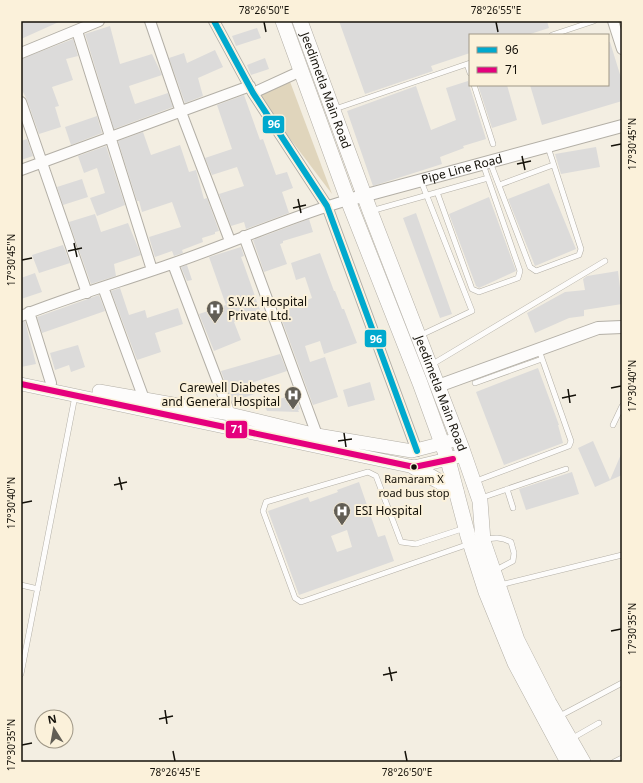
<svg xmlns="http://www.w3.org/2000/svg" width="643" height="783" font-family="'Noto Sans',sans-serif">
	<rect width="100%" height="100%" fill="#f3eee2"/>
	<path fill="#e0d5bc" d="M289,79L332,194L257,95Z"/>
	<path fill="#dcdbda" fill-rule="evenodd" d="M21,21H61L21,39Z
		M339,21H547L549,28L527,35H470V53L431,66L433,71L365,94Z
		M110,26L120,64L152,54L162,75L129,86L135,104L168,93L173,107L114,129L85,34Z
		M257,28L261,38L236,46L232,36Z
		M73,39L78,56L66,59L73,80L52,87L59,106L55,107L61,127L39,134L27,100L21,88V59Z
		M608,42H610L622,81V101L542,125L530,85H608Z
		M215,50L223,67L198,78L203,96L185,103L169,58L184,53L187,63Z
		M265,58L269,69L251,75L247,65Z
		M468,81L486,139L463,146L464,148L440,157L442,164L373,186L347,111L416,86L431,130L456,120L446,88Z
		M478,85H507L517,120L492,128Z
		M244,95L260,140L263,139L276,175L287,172L293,188L282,192L289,213L246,229L244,222L231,226L219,194L244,186L237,167L212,175L205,158L232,149L217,105Z
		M97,116L102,133L71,145L65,127Z
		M143,132L151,155L180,145L189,172L196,170L204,199L207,198L219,231L215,232V234L202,238L203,242L182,250L183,253L174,256L172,251L155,257L149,237L181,227L172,202L142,212L139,201H137L118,141Z
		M27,139L33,156L21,160V141Z
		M106,146L125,205L97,216L90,198L105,193L97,168L84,173L78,156Z
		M596,147L600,167L561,174L555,154Z
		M82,179L88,197L63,205L57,187Z
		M549,183L576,249L535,266L508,199Z
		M489,197L516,271L479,288L476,286L449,214Z
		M416,213L452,314L440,318L403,218Z
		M95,214L101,232L128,223L141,255L114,264L116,276L91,284L69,222Z
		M309,219L313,232L283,241V243L280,244L287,264L264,272L253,240Z
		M63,245L70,263L39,273L32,255Z
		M241,247L244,256L241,257L244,265L261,313L234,322L241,340L214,351L199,314L226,305L209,257Z
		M320,253L334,291H335L342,309H344L357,343L324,354L320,341L305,346L310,362L325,357L338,397L313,405L279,312L308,302L307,300L312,298L305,277L296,280L291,263Z
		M187,265L192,280L187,281L181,267Z
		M618,271L622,304L584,310V316L569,318L535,333L527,313L565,292L585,290L583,279L587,276Z
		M35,273L42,292L21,299V278Z
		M120,288L129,315L145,310L147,318L178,308L183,324L155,333L161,352L137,360L111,291Z
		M99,295L105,311L42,333L37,317Z
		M25,321L36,364L21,367V322Z
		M78,345L85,367L71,372L69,365L55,370L50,353Z
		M280,354L287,371L251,383L254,394L232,402L221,371Z
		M538,368L559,425H558L563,443L504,465L476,392Z
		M370,382L375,400L348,407L343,390Z
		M295,394L300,409L298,410L299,412L267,411L264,404Z
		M593,441L610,480L622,452V475L595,487L578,448Z
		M572,472L579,494L526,510L519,489Z
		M359,482L378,537L385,535L394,561L299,595L268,511L308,497L310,502L338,492L337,490ZM347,530L352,547L337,552L331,536Z"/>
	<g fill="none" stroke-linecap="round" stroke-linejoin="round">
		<defs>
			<path id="service" d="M552,35L594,21
				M467,64L470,73
				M474,85L493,144
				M335,109L470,63
				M490,162L530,267L536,271L579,255L581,249L548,147
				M499,185L553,165
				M437,192L472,289L479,292L518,278L520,271L483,164
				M371,211L488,178
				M419,336L472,311L421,181
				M431,365L605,261
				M475,383L542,359
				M613,425L622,406
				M476,481L569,446L571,441L539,350
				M507,489L513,508
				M481,498L566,469
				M465,528L416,544L401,542L376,476L368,472L266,502L263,511L295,598L301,602L469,544
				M484,540C494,537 501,537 511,542L514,553L513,561L496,570
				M21,585L38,589
				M500,585L622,555
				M21,674L75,396
				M558,717L622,683
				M571,739L599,723
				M614,762L622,758"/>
			<path id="minor" d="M150,21L181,112L230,241
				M214,21L253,93L327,206L417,451
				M613,21L622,49
				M77,31L152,270
				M21,53L99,21
				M253,93L301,71
				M21,102L87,293
				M21,170L250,86
				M244,236L317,435
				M173,264L230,414
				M103,287L144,399
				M29,312L51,383
				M21,316C71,296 123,281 174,263C232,243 289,217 348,200"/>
			<g id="tertiary">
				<path id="s1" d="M348,200L622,126"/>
				<path d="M438,386L598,328L622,327"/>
			</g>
			<path id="secondary" d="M21,384L414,467L456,457
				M99,391L230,414L317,435L412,451L451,441"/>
			<g id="primary">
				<path d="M283,21L348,200L420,383L448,460L468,536L486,592L515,663L568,762"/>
				<path id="s2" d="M300,21L370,211L462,449L480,501L483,541L517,640L549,703L583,762"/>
				<path d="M414,467L456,491"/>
			</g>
		</defs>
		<use href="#service" stroke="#b3afa6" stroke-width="6"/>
		<use href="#minor" stroke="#b3afa6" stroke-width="12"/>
		<use href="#tertiary" stroke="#b3afa6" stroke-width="14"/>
		<use href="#secondary" stroke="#b3afa6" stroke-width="14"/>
		<use href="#primary" stroke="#b3afa6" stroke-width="16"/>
		<use href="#service" stroke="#fdfcfb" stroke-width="5"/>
		<use href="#minor" stroke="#fdfcfb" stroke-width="10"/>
		<use href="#tertiary" stroke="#fdfcfb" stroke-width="12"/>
		<use href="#secondary" stroke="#fdfcfb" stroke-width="13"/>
		<use href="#primary" stroke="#fdfcfb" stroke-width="15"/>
		<defs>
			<path id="bus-1" d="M214,21L253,93L327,206L417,451"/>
			<path id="bus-2" d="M21,384L414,467L453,459"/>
		</defs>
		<use href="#bus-1" stroke="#fbf1da" stroke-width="9"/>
		<use href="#bus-2" stroke="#fbf1da" stroke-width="9"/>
		<use href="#bus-1" stroke="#00a9ce" stroke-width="6"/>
		<use href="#bus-2" stroke="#e5007d" stroke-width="6"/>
	</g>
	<path fill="none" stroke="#141109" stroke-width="1.5" d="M264,22L266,32M496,22L498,32M611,146L621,144M522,156L525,170M517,164L531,161M298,199L301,213M293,208L306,205M74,243L77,257M68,251L82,248M22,260L32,258M611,388L621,386M568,389L570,403M562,398L576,395M344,433L346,447M338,441L352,439M119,477L122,490M114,485L127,482M22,503L32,501M611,631L621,629M389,667L392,681M383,675L397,672M165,710L167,724M159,719L173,716M22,745L32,743M173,751L175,761M405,751L407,761"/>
	<defs>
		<symbol id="hospital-pin" viewBox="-11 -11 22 30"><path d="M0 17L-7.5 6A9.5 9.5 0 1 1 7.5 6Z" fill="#625e55" stroke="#fbf1da"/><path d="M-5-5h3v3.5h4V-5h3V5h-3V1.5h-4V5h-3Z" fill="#fff"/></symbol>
	</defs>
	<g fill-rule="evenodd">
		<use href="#hospital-pin" x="205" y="299" width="20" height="27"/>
		<use href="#hospital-pin" x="283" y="385" width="20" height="27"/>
		<use href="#hospital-pin" x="332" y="501" width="20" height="27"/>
	</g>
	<circle fill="#141109" stroke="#fbf1da" stroke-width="1.5" cx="414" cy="467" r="3.5"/>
	<g text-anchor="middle" stroke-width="4" stroke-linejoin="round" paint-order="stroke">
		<g font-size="11" fill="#141109" stroke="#fbf1da">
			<text x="414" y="483">Ramaram X<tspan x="414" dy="14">road bus stop</tspan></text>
		</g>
		<g font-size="12" fill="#141109" stroke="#fbf1da">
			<text dy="4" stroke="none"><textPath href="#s2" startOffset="74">Jeedimetla Main Road</textPath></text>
			<text dy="4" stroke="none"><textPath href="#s1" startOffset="118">Pipe Line Road</textPath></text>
			<text dy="4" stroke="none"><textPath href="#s2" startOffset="398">Jeedimetla Main Road</textPath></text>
		</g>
		<g font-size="12" fill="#141109" stroke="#fbf1da" text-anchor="start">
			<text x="228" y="306">S.V.K. Hospital<tspan x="228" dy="14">Private Ltd.</tspan></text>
			<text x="280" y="392" text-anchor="end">Carewell Diabetes<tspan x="280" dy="14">and General Hospital</tspan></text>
			<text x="355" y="515">ESI Hospital</text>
		</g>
	</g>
	<g stroke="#fbf1da" stroke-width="1.5">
		<rect x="262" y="115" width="23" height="19" rx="4" fill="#00a9ce"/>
		<rect x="364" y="329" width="23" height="19" rx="4" fill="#00a9ce"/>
		<rect x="225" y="420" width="23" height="19" rx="4" fill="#e5007d"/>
	</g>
	<g font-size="11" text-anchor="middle" font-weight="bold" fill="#fff">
		<text x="274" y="128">96</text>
		<text x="376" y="343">96</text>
		<text x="237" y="433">71</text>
	</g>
	<rect width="643" height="783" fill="none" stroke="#fbf1da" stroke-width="44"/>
	<rect x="469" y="34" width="140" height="52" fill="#fbf1da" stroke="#9f9786"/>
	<rect x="477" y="47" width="20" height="6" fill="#00a9ce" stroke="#9f9786"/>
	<text x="505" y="54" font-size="12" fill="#141109">96</text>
	<rect x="477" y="67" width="20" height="6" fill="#e5007d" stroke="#9f9786"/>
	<text x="505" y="74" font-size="12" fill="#141109">71</text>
	<g transform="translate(54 729) rotate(349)"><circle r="19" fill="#fbf1da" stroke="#9f9786"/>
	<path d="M0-3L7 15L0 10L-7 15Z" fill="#625e55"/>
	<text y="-6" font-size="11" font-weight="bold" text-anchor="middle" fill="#141109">N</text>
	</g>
	<rect x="22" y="22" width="599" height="739" fill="none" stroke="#141109" stroke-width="1.5"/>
	<g font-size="10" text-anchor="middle" fill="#141109">
		<text x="264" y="14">78°26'50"E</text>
		<text x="496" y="14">78°26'55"E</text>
		<text transform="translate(632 144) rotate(-90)" y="4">17°30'45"N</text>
		<text transform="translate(11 260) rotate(-90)" y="4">17°30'45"N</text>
		<text transform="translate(632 386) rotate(-90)" y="4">17°30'40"N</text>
		<text transform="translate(11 503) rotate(-90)" y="4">17°30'40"N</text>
		<text transform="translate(632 629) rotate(-90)" y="4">17°30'35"N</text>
		<text transform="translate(11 745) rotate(-90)" y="4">17°30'35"N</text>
		<text x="175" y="776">78°26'45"E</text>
		<text x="407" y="776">78°26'50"E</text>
	</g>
</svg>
